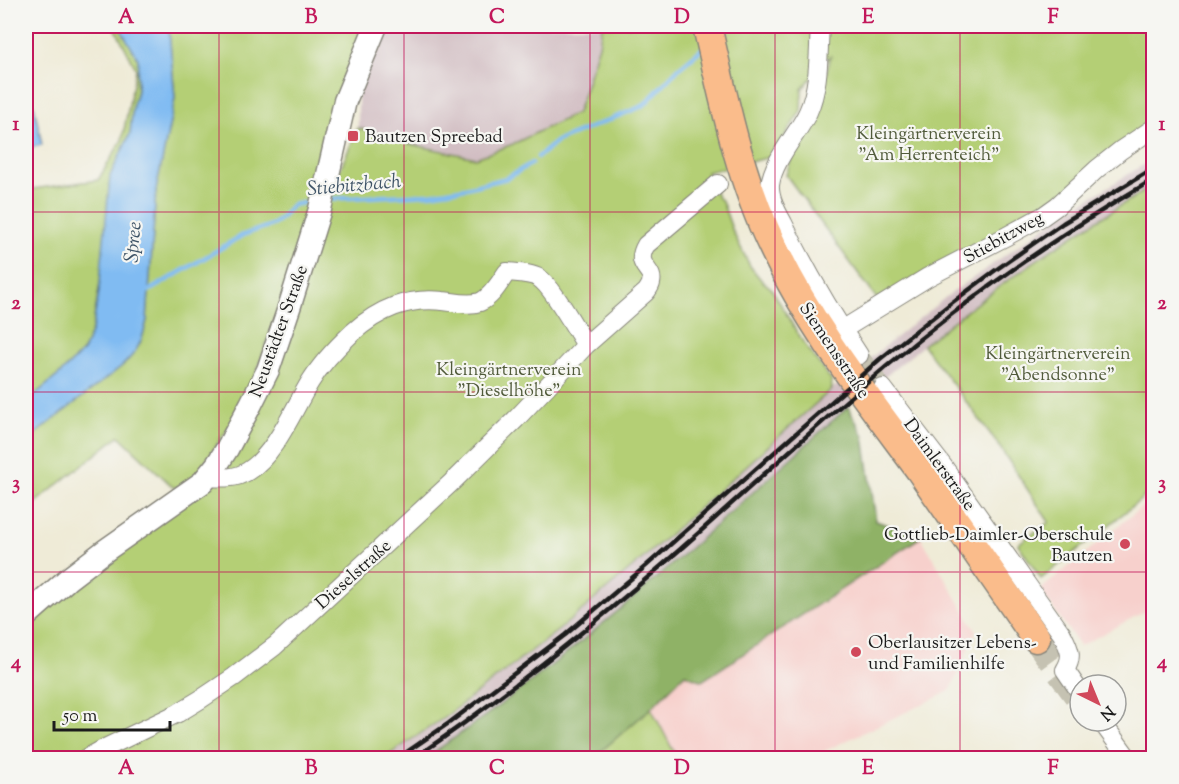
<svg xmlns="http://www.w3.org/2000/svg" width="1179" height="784" font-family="'Sorts Mill Goudy',serif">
	<rect width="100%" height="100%" fill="#f6f6f2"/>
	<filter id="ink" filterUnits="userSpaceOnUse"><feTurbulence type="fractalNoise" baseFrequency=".0167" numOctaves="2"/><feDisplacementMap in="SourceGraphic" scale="12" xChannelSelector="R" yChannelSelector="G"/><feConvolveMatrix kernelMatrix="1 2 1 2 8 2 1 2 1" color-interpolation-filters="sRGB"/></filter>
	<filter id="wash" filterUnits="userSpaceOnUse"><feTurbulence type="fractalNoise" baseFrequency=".008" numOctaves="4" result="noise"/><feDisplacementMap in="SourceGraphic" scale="24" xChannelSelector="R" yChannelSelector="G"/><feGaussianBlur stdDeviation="1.35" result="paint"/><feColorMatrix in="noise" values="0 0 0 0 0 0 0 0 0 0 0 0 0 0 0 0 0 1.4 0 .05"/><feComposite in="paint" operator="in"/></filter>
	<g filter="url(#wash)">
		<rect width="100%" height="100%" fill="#efebd7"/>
		<path fill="#f7d0cc" d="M1153,498V607L1080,646L1040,590Z
			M921,537L976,631L950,691L810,758H677L651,708L685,674L702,681Z"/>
		<path fill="#d2bec3" d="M383,26H602L599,45L577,113L513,144L476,158L414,145L358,128V88Z
			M1153,159V186L1071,236L959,316L848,407L657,578L572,649L465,732L425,758H384L445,717L561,629L641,560L832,389L946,297L1059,217Z"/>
		<path fill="#b4cf74" stroke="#687648" stroke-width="1.5" d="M114,26H119L138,59L137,91L133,105L130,134L122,152L92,330L83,351L61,373L26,402V190L98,180L122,140L136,69Z
			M166,26H364L308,221L246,403L192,481L174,488L119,436L26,510V441L122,366C138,350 142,342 147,320L156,190L175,98L169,31Z
			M602,26H1153V124L1050,207L877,299L786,175L793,153L816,114L831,55L802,89L801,111L771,157L707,172L718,198L722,201L733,232L750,266L762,281L771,288L803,342L831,380L832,389L641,560L560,629L445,717L384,758H26V626L225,467L331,190L358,128L414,145L476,158L513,144L577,113L599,45Z
			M1153,186V490L1041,579L1018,544L1049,522L995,440L923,345C996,286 1073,233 1153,186Z
			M651,708L677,758H593Z"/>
		<path fill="#8fb266" stroke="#566741" stroke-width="1.5" d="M848,407L864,436L876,521L921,537L702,681L685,674L651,708L593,758H425C578,656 711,529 848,407Z"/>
		<path fill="#80bbf2" stroke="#4e6c87" stroke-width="1.5" d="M119,26H166L169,31L175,98L156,190L147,320C142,342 138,351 122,366L26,441V402L61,373L83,351L92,330L99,292L110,176L130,134L133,105L137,91L138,59Z
			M26,104L34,105L42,145L26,148Z"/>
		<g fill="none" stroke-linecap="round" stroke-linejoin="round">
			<path stroke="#80bbf2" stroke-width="4.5" d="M718,35L730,26
				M538,157L557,141L643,106L678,69L703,48
				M328,199L430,194L466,188L507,178L532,163
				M145,293L243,235L274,224L282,217L292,205L314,201"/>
		</g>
	</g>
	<g filter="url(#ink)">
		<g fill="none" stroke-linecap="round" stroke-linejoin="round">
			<path stroke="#c5c2b2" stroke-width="18" stroke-dasharray="18 9" stroke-linecap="butt" d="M859,355L883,388"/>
			<path stroke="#c5c2b2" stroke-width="28" stroke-dasharray="28 14" stroke-linecap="butt" d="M1036,638L1079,697"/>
			<defs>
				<path id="minor" d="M820,26C818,54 820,85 808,112C798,134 773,160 770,185C769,198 777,212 783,223C805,269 831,313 859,355
					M842,330L928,277L1005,237L1043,216L1057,206L1097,169L1121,150L1154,128
					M883,388L943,466L1062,634C1069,648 1074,656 1065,670L1080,692
					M208,477C222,478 236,479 248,471C275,455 294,408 310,382C321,364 337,347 352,333C379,309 407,297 443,301C455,302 468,306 480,302C492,297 500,282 507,272C517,273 531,273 539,278C553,287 576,330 586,345
					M1101,721L1128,758
					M87,758L105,748L178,713L201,699L234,677L275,646L452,482L516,419L586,345L646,292C647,291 651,285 651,283C655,268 633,267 646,245L718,184"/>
				<path id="tertiary" d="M26,616L68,579L106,550L203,482L216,466L227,449L251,404L268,370L290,305L320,209L345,101L376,26"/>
				<path id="primary" d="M707,26C724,100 739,177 773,247C811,328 867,398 920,470C959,526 997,582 1036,638"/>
			</defs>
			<use href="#minor" stroke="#86847a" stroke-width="20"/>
			<use href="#tertiary" stroke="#86847a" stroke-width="25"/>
			<use href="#primary" stroke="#86847a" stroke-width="31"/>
			<use href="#minor" stroke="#fff" stroke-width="18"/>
			<use href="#tertiary" stroke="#fff" stroke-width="22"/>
			<use href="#primary" stroke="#fabc8b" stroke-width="28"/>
			<path stroke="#1c1c1c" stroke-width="4.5" d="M398,758L449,723L565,635L646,566L880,359L950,304L997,269L1063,223L1154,168
				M414,758C497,702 576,639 653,573C732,505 807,433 887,366C970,296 1060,234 1154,179"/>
		</g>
	</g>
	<path fill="none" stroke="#c2185b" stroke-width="1.5" stroke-opacity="0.55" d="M219,26V758M404,26V758M590,26V758M775,26V758M960,26V758M26,212H1154M26,392H1154M26,572H1154"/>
	<g fill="#d1495b" stroke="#f6f6f2" stroke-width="2">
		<rect x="347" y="130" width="12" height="12" rx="3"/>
		<circle cx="1125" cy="544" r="6"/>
		<circle cx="856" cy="652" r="6"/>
	</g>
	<g text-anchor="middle" stroke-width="4.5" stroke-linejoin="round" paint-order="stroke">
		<g font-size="18" fill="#515b3b" stroke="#f6f6f2">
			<text x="929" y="139">Kleingärtnerverein<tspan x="929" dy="21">"Am Herrenteich"</tspan></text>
			<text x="1058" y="359">Kleingärtnerverein<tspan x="1058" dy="21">"Abendsonne"</tspan></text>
			<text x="509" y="375">Kleingärtnerverein<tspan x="509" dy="21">"Dieselhöhe"</tspan></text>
		</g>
		<g font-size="18" fill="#1c1c1c" stroke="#f6f6f2" text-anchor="start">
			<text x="365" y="142">Bautzen Spreebad</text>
			<text x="1113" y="540" text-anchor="end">Gottlieb-Daimler-Oberschule<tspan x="1113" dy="21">Bautzen</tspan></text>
			<text x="868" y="648">Oberlausitzer Lebens-<tspan x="868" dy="21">und Familienhilfe</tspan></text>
		</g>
		<g font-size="18" fill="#1c1c1c" stroke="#f6f6f2">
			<text transform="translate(1003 237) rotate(-29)" y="6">Stiebitzweg</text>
			<text transform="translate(278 331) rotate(-70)" y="6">Neustädter Straße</text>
			<text transform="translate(835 350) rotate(56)" y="6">Siemensstraße</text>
			<text transform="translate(940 464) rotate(54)" y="6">Daimlerstraße</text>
			<text transform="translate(353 574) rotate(-42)" y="6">Dieselstraße</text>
		</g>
		<g font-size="20" font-style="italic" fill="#3f5467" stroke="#f6f6f2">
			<text transform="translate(354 184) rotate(-5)" y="7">Stiebitzbach</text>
			<text transform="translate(132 242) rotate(-85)" y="7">Spree</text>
		</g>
	</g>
	<rect width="1179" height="784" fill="none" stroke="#f6f6f2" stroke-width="66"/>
	<g transform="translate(1098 703) rotate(137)"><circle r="28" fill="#f6f6f2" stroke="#9f9f9c" stroke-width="1.5"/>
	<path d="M0-4.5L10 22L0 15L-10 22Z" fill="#d1495b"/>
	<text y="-9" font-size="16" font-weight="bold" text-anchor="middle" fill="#1c1c1c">N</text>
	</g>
	<path d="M54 721v9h116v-9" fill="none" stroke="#1c1c1c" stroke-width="3"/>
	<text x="63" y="721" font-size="18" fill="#1c1c1c" stroke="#f6f6f2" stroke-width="4.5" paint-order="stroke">50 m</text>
	<rect x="33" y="33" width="1113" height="718" fill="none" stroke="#c2185b" stroke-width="2"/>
	<g font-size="20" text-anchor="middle" font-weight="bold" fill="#c2185b">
		<text x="126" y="23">A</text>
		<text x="311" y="23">B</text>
		<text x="497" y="23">C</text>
		<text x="682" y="23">D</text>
		<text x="868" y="23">E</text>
		<text x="1053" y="23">F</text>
		<text x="16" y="130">1</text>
		<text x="1162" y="130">1</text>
		<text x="16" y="309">2</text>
		<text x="1162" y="309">2</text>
		<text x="16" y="489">3</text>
		<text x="1162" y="489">3</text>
		<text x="16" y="668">4</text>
		<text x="1162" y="668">4</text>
		<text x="126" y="774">A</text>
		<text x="311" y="774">B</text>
		<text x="497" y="774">C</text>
		<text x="682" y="774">D</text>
		<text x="868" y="774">E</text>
		<text x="1053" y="774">F</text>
	</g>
</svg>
